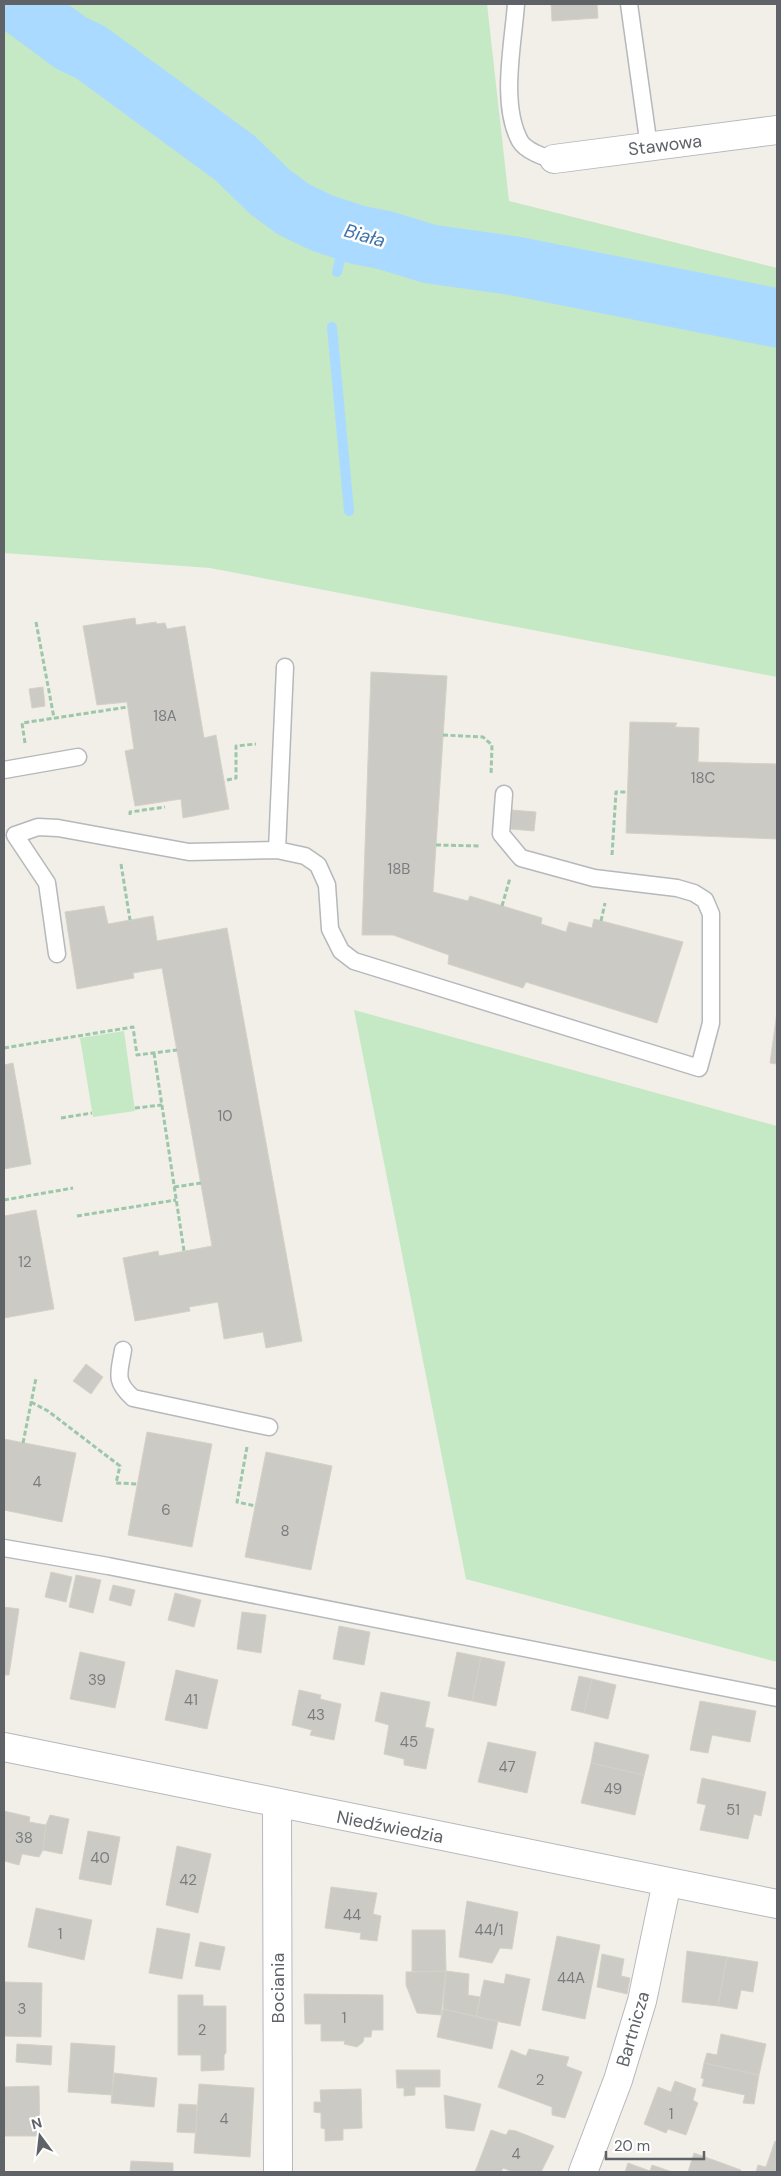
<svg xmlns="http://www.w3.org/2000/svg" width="781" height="2176" font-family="'DM Sans',sans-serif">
	<rect width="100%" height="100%" fill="#f1efe8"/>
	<path fill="#c5e8c5" d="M4,4H487L509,201L777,268V677L210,568L4,553Z
		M354,1010L777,1126V1662L466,1579Z
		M124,1031L135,1111L93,1117L80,1038Z"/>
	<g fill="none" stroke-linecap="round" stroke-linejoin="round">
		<path stroke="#aadaff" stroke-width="10" d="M337,272L347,231
			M332,327L349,511"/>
		<path stroke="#aadaff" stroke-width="59" d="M18,4L71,43L90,52L235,158L270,192L293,209L322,223L358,235L384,240L430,254L515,266L777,318"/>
	</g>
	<path fill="#cccac5" stroke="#d6d1c6" d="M551,4H597L598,18L552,21Z
		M135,618L136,625L156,622L157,624L165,623L167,629L185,626L204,738L216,735L229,809L183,818L181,799L135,806L125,751L134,749L127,702L97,705L83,626Z
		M371,672L447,676L433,892L468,901L470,896L542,918L541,924L566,932L569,922L592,928L594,919L683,942L657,1023L526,982L523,988L448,964L449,955L393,935H362Z
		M43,687L45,706L32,708L29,689Z
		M630,722L677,723L675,727L699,728L698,762L777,764V839L626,833Z
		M512,810L536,812L534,831L511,829Z
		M104,906L108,924L153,916L157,941L227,928L302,1341L266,1348L263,1332L224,1339L218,1302L189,1307L190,1311L135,1321L123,1258L158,1251L159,1256L212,1246L162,968L133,973L134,978L77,989L65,912Z
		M777,1012V1064L770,1063Z
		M13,1063L31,1164L4,1169V1065Z
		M36,1210L54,1309L4,1318V1216Z
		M86,1364L103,1377L91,1394L73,1381Z
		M147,1432L212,1444L192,1547L128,1535Z
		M4,1439L76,1453L62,1522L4,1510Z
		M266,1452L332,1466L311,1570L245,1557Z
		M51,1572L72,1577L66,1602L45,1597Z
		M76,1575L101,1580L93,1613L69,1607Z
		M113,1585L135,1590L131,1606L109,1600Z
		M175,1593L201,1600L194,1627L168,1620Z
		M4,1607L19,1609L9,1675H4Z
		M242,1612L266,1615L261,1653L237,1649Z
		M339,1626L370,1632L364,1665L333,1659Z
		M80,1652L125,1662L115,1708L70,1699Z
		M457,1652L481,1657L472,1701L448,1696Z
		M481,1657L505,1662L496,1706L472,1701Z
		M176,1670L218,1680L207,1729L165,1720Z
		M579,1676L592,1679L584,1713L571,1710Z
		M592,1679L616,1685L608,1719L584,1713Z
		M299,1690L321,1695L320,1699L341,1704L334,1740L310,1735L312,1730L292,1725Z
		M381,1692L430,1702L425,1727L434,1729L426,1769L404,1765V1759L384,1754L389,1725L375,1721Z
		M700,1701L756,1711L750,1742L712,1735L708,1753L690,1750Z
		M488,1742L536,1752L527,1793L478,1782Z
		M595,1742L649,1755L644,1775L591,1763Z
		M591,1763L644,1775L635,1815L581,1803Z
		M702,1778L766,1792L761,1816L754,1814L748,1839L700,1830L706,1805L697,1803Z
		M4,1811L30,1817L29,1822L46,1825L43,1850L39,1857L22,1854L19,1865L4,1861Z
		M50,1815L69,1819L62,1854L43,1850L46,1825Z
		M88,1831L120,1837L111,1885L79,1879Z
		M177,1846L211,1854L198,1913L166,1905Z
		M331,1887L377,1893L373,1914L381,1916L377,1941L360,1939L361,1933L325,1928Z
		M467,1901L518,1912L512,1949L500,1948L492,1963L459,1957Z
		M36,1908L92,1920L84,1960L28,1947Z
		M157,1928L190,1934L182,1979L149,1973Z
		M412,1930H445L446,1971L412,1972Z
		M557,1936L600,1945L585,2019L542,2010Z
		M200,1942L225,1947L220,1970L195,1966Z
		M687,1951L727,1957L718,2006L682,2002Z
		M602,1954L624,1959L621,1976L630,1978L627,1994L597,1987Z
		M727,1957L758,1962L753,1992L741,1990L737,2009L718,2006Z
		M446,1971L469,1974L468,1995L480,1997L476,2017L443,2009Z
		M446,1971L441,2015L417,2013L406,1985V1972Z
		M506,1974L530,1979L520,2026L476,2017L484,1980L504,1984Z
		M4,1982L42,1983L41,2037L4,2036Z
		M304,1994L383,1995V2030H372L371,2037H364L363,2042L357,2047L344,2044L345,2041H321V2024H305Z
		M178,1995H203V2006H226V2053L224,2055V2070L201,2071V2055H178Z
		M443,2009L498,2021L492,2049L437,2037Z
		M721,2034L766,2044L759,2075L704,2063L707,2053L717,2055Z
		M71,2043L115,2046L112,2095L68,2092Z
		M17,2044L52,2046L51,2065L16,2062Z
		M529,2049L569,2057L566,2066L582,2072L565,2118L552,2115V2107L498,2087L511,2050L526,2056Z
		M704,2063L759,2075L754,2104L743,2103L745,2095L702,2086L704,2079L701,2078Z
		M396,2070H440V2087H415V2095L404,2096V2088H397Z
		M114,2073L157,2078L154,2107L111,2103Z
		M675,2081L696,2089L693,2100L698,2103L686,2135L668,2129L666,2133L644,2124L658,2087L671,2092Z
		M199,2084L254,2088L250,2157L194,2153Z
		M39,2086L40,2136H4V2087Z
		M361,2089L362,2128L343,2129V2140L325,2141V2129L321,2128V2113L314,2112V2102H321L320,2090Z
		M444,2095L481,2104L474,2131L446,2128Z
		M179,2104L197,2105L196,2133L177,2132Z
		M491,2130L506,2135L509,2130L516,2131L554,2146L541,2172H513L503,2168L501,2172H475Z
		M775,2141L777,2142V2172H756L758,2165L766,2167Z
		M694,2153L741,2170L740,2172H688Z
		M131,2161L173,2163V2172H130Z
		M628,2163L650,2171L652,2165L672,2172H625Z"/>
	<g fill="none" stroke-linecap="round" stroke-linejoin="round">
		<defs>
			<path id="service" d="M516,4C513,45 500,104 520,141C525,150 544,158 554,159
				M629,4L649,147
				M4,770L78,757
				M277,850L285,667
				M57,954L47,883L15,835L38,827L58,828L189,852L277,850L305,856L318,865L327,885L330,929L341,951L354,961L699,1068L711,1023V914L705,900L694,893L677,888L594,878L521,858L501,834L504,794
				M123,1350C119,1374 114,1381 133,1398L269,1427
				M4,1548L108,1566L777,1698"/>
			<path id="minor" d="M554,159L777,130
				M4,1747L777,1904
				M277,1804L278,2172
				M583,2172L618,2080L642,2001L667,1882"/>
		</defs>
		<use href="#service" stroke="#b5b8bc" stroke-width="19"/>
		<use href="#minor" stroke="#b5b8bc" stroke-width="30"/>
		<path stroke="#9cc7a9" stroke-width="3" stroke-dasharray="5 2.5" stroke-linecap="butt" d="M36,622L54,718
			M443,735L483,737L492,745L491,775
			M25,743L22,723L128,707
			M227,780L236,778V746L256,744
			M130,815V812L165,807
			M436,845L480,846
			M612,855L616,792H628
			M121,864L130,920
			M502,906L510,878
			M601,921L605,903
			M4,1048L133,1027L137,1055L177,1050
			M154,1053L184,1251
			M135,1108L162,1105
			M61,1118L92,1113
			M174,1187L201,1183
			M4,1200L73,1188
			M77,1216L176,1200
			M31,1402L48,1411L120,1466L116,1483L137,1484
			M23,1443L36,1378
			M247,1447L237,1502L256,1506"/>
		<use href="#service" stroke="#fff" stroke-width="16"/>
		<use href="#minor" stroke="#fff" stroke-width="28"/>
	</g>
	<g text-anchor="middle" stroke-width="5" stroke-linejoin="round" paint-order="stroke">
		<g font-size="15" fill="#7a7d7f">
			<text x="165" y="721">18A</text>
			<text x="703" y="783">18C</text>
			<text x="399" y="874">18B</text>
			<text x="225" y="1121">10</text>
			<text x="25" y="1267">12</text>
			<text x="37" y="1487">4</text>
			<text x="166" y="1515">6</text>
			<text x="285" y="1536">8</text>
			<text x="97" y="1685">39</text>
			<text x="191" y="1705">41</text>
			<text x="316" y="1720">43</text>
			<text x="409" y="1747">45</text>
			<text x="507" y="1772">47</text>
			<text x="613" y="1794">49</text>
			<text x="733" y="1815">51</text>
			<text x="24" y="1843">38</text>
			<text x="100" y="1863">40</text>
			<text x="188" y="1885">42</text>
			<text x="352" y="1920">44</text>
			<text x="489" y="1935">44/1</text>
			<text x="60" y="1939">1</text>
			<text x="571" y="1983">44A</text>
			<text x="22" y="2014">3</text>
			<text x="344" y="2023">1</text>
			<text x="202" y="2035">2</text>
			<text x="540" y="2085">2</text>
			<text x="671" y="2119">1</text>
			<text x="224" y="2124">4</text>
			<text x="516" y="2159">4</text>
		</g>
		<g font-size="18" fill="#5f6368" stroke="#fff">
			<text transform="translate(665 145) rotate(-7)" y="6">Stawowa</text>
			<text transform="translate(390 1827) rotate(11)" y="6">Niedźwiedzia</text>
			<text transform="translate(278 1988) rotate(-90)" y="6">Bociania</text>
			<text transform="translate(633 2029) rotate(-74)" y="6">Bartnicza</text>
		</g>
		<g font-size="19" font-style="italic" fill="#4174aa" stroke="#fff">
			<text transform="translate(365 235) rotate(16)" y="7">Biała</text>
		</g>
	</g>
	<rect width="781" height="2176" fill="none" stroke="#5f6368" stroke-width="10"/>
	<g transform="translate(40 2136) rotate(345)" stroke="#ffffff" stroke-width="4" paint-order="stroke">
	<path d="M0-4L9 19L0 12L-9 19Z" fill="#5f6368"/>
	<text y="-8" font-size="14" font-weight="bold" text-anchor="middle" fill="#5f6368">N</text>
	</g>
	<path d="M606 2151v8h98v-8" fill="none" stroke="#5f6368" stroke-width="2.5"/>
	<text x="614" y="2151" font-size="15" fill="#5f6368" stroke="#ffffff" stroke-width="4" paint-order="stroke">20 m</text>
</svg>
